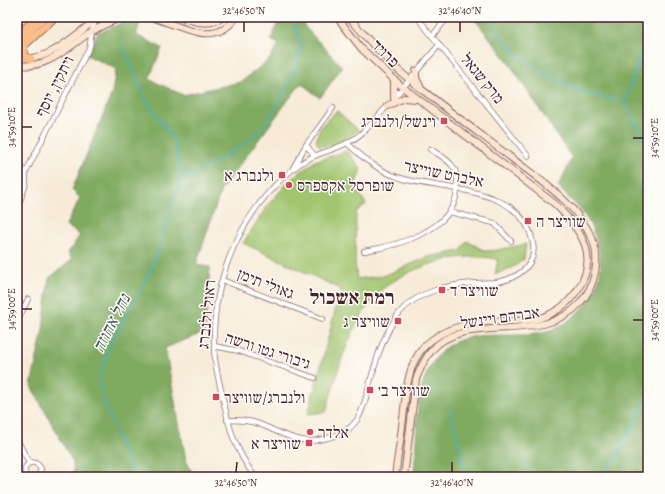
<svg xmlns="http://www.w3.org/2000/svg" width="665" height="494" font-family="Alegreya,'Frank Ruhl Libre',serif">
	<rect width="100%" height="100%" fill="#fdfcf7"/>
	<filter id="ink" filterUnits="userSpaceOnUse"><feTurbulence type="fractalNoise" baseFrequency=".025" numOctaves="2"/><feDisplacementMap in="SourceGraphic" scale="8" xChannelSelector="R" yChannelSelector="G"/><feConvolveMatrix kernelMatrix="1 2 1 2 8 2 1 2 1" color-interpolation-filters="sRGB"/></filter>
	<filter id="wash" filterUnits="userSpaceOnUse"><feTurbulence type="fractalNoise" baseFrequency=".012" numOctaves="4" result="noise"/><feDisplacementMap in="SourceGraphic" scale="16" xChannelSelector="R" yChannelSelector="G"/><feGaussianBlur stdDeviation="0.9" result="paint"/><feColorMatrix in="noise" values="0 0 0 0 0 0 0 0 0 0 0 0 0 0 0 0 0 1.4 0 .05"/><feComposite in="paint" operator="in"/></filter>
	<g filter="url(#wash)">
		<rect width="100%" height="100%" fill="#f7ebd8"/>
		<path fill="#a1c46e" stroke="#76724c" d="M337,111L358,130C347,138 330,151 317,144C314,130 328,119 337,111Z
			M347,151L361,168L355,187L366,204L356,212L355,261L357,279L383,276L428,257L461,251L467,241L485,251L497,250L526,244L524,259L515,266L495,275L498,259C489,258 479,256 470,257C441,257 393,274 374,298C348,329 337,373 326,412L308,414L341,289L243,243L268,205L290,180L315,161Z"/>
		<path fill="#80aa61" stroke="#656446" d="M277,17H301L305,27L342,67L320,98L301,83L221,190L196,265L210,267L205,332L165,348L186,460L194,477H74L73,462L31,386L43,330L49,278L72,260L68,253L80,235L66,225L80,198L72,190L112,93L116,69L87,55L98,33L124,22L141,19L136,35L162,48L149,79L183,95L241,82L270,59L279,44L271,40L280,18Z
			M473,17H648V477H413C420,435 409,386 441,352C466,325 513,341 546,332C558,329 567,323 576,314C589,303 594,296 599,279C604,258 596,231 583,213C576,204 566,196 558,187L572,158L507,60Z"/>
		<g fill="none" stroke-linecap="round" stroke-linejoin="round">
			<path stroke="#43b2bf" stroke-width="1.5" d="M488,17L514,53L542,72L583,92L625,102L648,146
				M122,44L146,100L174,140L181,180L156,256L144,284L112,341L105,359L99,384L107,411L134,477
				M625,102L632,83L648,30
				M181,180C206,169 230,155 252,138C270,123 296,73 300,50C301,40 295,27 293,17
				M450,410L467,477
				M601,477L618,455L648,396"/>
		</g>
	</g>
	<g filter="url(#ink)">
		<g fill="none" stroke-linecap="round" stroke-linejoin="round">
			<defs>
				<path id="minor" d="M417,17L528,156
					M432,36L448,17
					M394,98L439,45
					M314,155L306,145L333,108
					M293,168L306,145
					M17,170L26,172
					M17,209L26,184V172L90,46L91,35L95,21
					M450,212L494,223L511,241
					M364,251C397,246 453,231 457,191C460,165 449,161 430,149
					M222,280L323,319
					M17,322L28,299
					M214,346L239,351L315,378
					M227,420C238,420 249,420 259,424C275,430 293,441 311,441C316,441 322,439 327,438C365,430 363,403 373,372C378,353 386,332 397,316C415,291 451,284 479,283C491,282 502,283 513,277C526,271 536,259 533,244C524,186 446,191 404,179C381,173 364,159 347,143
					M17,439L29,463
					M27,477C19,465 35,456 41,469L38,477
					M255,477C234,448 229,428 222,394C218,378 214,362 214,346C212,279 241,211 293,169C309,155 329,152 347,143C364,135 377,117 389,104"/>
				<path id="secondary" d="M151,17C179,24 214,50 236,17
					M180,17C195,22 210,27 223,17
					M337,17L361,48L400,85L555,204C567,216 579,229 585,245C595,276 571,307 543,317C534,321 523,320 513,321C481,322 447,322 423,348C405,368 406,400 402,426C400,443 397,460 395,477
					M349,17C368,40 387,62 410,80C442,106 476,131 509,156C538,179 576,202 592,238C601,259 595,287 580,303C542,347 465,311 432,350C424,359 420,369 416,379L404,477
					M17,57C50,65 75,32 101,17
					M17,64C45,72 69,46 91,32C101,26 112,21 124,17
					M416,71V78L420,86
					M394,98V80
					M387,106L404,98L416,99"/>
				<path id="primary" d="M17,35L38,17
					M17,43L44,17
					M23,47L25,56L31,59
					M17,52L55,17
					M17,65H20"/>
			</defs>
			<use href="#minor" stroke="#876668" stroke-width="6"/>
			<use href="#secondary" stroke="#876668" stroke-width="8"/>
			<use href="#primary" stroke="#876668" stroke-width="9"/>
			<use href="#minor" stroke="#fff" stroke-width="4.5"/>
			<use href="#secondary" stroke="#fce5d0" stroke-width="6"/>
			<use href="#primary" stroke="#f8bd89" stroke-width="7"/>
		</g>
	</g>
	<path fill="none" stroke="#4a1f2b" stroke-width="1.5" d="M244,32V22M460,32V22M22,127H32M633,138H643M22,309H32M633,320H643M236,472L237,462M452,472V462"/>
	<g fill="#d1495b" stroke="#fdfcf7" stroke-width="1.5">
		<rect x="440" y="117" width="8" height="8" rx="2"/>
		<rect x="278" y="171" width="8" height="8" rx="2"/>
		<circle cx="289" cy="185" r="4"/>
		<rect x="524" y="217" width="8" height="8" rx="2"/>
		<rect x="438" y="286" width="8" height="8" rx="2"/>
		<rect x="394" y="317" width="8" height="8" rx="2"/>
		<rect x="366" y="386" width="8" height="8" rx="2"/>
		<rect x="212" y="393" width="8" height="8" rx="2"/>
		<circle cx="310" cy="432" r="4"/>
		<rect x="305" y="439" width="8" height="8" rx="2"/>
	</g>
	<g text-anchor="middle" stroke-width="3" stroke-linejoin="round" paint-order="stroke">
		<g font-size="16" fill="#4a1f2b" stroke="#fdfcf7">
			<text transform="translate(386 53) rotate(45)" y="6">פרויד</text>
			<text transform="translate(483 78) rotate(51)" y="6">מרק שגאל</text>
			<text transform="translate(54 86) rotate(-63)" y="6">ויתקין, יוסף</text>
			<text transform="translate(444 173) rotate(12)" y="6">אלברט שוייצר</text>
			<text transform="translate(266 283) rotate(21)" y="6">גאולי תימן</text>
			<text transform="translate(206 314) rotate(-84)" y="6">ראול ולנברג</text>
			<text transform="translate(500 317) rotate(-8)" y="6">אברהם ויינשל</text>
			<text transform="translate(268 350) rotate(18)" y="6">גיבורי גטו ורשה</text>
		</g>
		<g font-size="16" fill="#4a1f2b" stroke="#fdfcf7" text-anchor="start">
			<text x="436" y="127" text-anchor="end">וינשל/ולנברג</text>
			<text x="274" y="181" text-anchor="end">ולנברג א</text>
			<text x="297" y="191">שופרסל אקספרס</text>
			<text x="536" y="227">שוויצר ה</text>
			<text x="450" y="296">שוויצר ד</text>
			<text x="390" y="327" text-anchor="end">שוויצר ג</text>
			<text x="378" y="396">שוויצר ב׳</text>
			<text x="224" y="403">ולנברג/שוויצר</text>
			<text x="318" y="438">אלדר</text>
			<text x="301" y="449" text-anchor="end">שוויצר א</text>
		</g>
		<g font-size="17" font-style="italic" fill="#475a66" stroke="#fdfcf7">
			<text transform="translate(111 323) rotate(-63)" y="6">נחל אחוזה</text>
		</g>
		<g font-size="20" font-weight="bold" fill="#4a1f2b" stroke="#fdfcf7">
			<text x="352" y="304">רמת אשכול</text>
		</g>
	</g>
	<rect width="665" height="494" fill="none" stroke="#fdfcf7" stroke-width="44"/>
	<rect x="22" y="22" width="621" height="450" fill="none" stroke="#4a1f2b" stroke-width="1.5"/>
	<g font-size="10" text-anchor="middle" fill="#4a1f2b">
		<text x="244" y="14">32°46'50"N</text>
		<text x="460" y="14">32°46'40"N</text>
		<text transform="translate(11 127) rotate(-90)" y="4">34°59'10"E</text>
		<text transform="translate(654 138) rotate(-90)" y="4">34°59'10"E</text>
		<text transform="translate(11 309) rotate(-90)" y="4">34°59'00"E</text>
		<text transform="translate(654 320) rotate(-90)" y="4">34°59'00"E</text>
		<text x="236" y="486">32°46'50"N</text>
		<text x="452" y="486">32°46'40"N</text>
	</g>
</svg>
